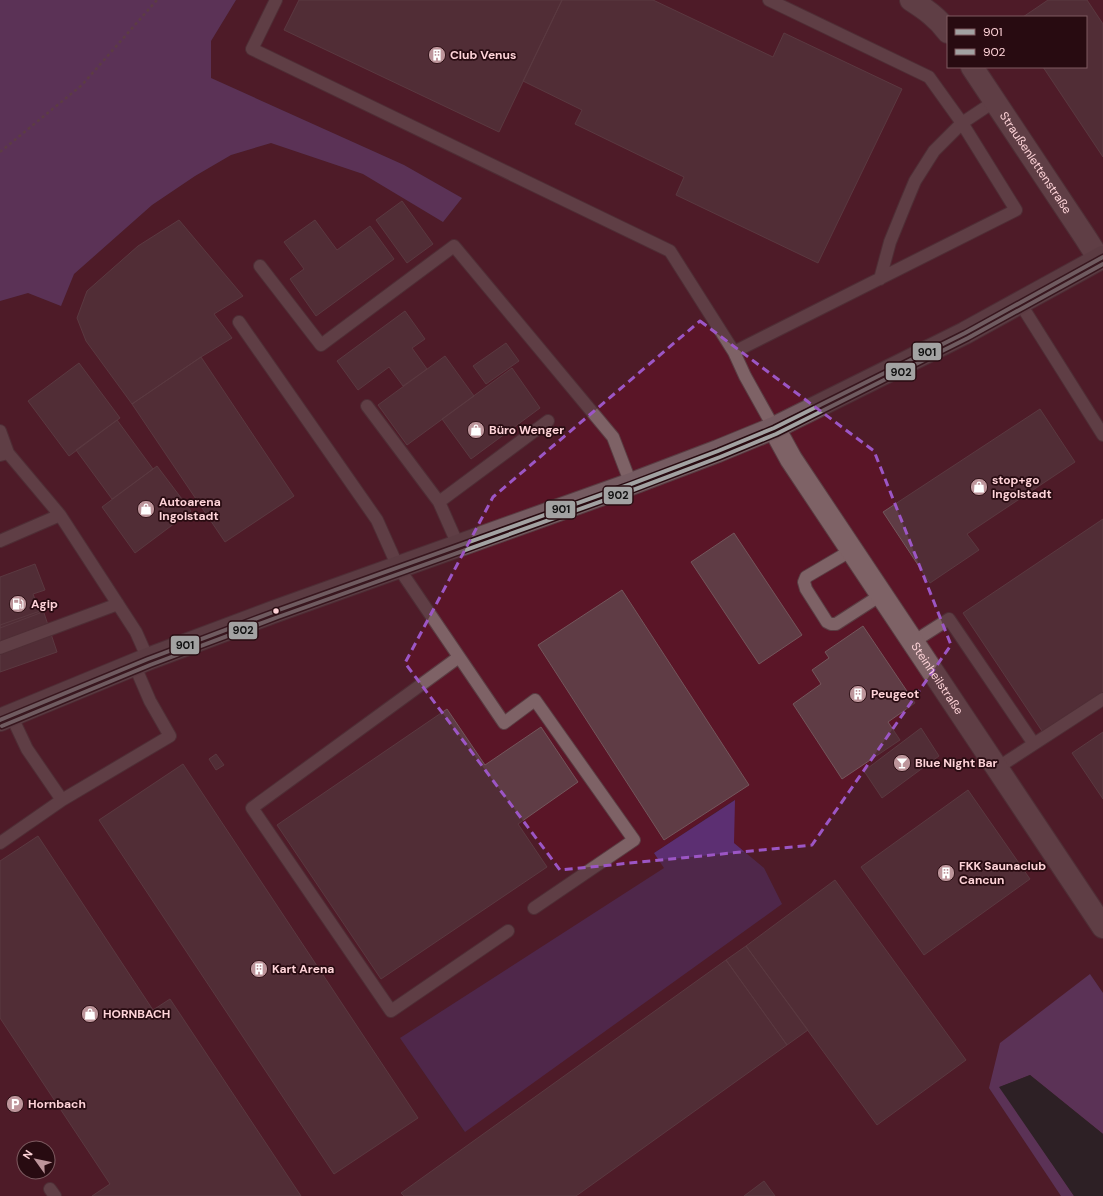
<svg xmlns="http://www.w3.org/2000/svg" width="1103" height="1196" font-family="'DM Sans',sans-serif">
	<rect width="100%" height="100%" fill="#45212a"/>
	<path fill="#5a1527" fill-rule="evenodd" d="M236,0H1103V993L1090,974L989,1088L1061,1196H0V301L28,293L61,306L74,274L152,205L195,176L231,155L271,143L363,174L443,222L462,198L404,165L211,78V41ZM948,17H1086V67H948ZM734,800V843L764,868L782,904L464,1132L400,1038L665,868L654,853ZM24,1148H48V1172H24Z"/>
	<path fill="#5c2f72" d="M735,800L734,843L764,868L782,904L465,1132L400,1038L664,868L654,853Z"/>
	<path fill="#75488d" d="M0,0H236L211,41V78L404,165L462,198L443,222L363,174L271,143L231,155L195,176L152,205L74,274L61,306L28,293L0,301Z
		M1090,974L1103,993V1134L1030,1075L1000,1087L1074,1196H1061L989,1088L1000,1043Z"/>
	<path fill="#112020" d="M1030,1075L1103,1134V1196H1074L999,1087Z"/>
	<path fill="#5f3c45" stroke="#74565c" d="M299,0H562L499,132L284,30Z
		M562,0H653L773,57L784,33L902,89L818,263L676,195L684,177L575,124L582,110L523,81Z
		M1048,0H1087L1103,24V157L1043,67H1086V17H1023Z
		M402,201L433,244L407,263L376,220Z
		M179,220L243,296L214,314L232,338L201,357L132,404L86,341L77,318L87,291L138,246Z
		M315,220L337,250L370,226L394,259L316,316L290,279L304,269L284,242Z
		M405,311L425,339L412,348L427,369L403,386L389,367L358,390L337,361Z
		M506,343L519,361L486,384L473,366Z
		M445,356L474,396L407,445L378,405Z
		M201,357L294,496L225,542L132,404Z
		M79,363L120,418L69,456L28,401Z
		M512,368L540,408L471,459L442,419Z
		M1040,409L1075,462L967,534L979,550L930,583L883,512Z
		M117,420L153,469L112,499L76,450Z
		M157,466L191,511L135,553L102,507Z
		M1103,519V694L1044,734L963,613Z
		M734,533L802,635L759,664L691,562Z
		M35,564L45,590L33,594L40,613L0,628V577Z
		M622,590L749,785L664,840L538,645Z
		M43,610L57,652L0,672V625Z
		M863,626L915,703L888,722L900,740L842,779L793,704L821,684L812,670L829,658L825,652Z
		M447,709L485,765L541,727L578,782L518,824L547,867L381,979L277,825Z
		M921,728L939,756L882,798L864,771Z
		M1103,732V799L1072,753Z
		M216,754L224,765L216,770L209,759Z
		M183,764L418,1118L334,1174L99,820Z
		M968,790L1030,879L924,955L861,867Z
		M38,836L153,1010L170,999L301,1196H92L110,1184L0,1018V861Z
		M835,880L966,1060L877,1125L746,946Z
		M746,946L808,1030L787,1045L726,960Z
		M726,960L787,1045L576,1196H404L401,1193Z
		M764,1181L775,1196H744Z"/>
	<g fill="none" stroke-linecap="round" stroke-linejoin="round">
		<defs>
			<path id="lane" d="M276,0L252,49L670,251L734,352L745,376L774,428
				M260,266L321,345L454,246L613,437L631,484
				M880,279L890,242L905,205L915,181L934,151L962,123L995,101
				M1020,303L1103,435
				M239,322L377,520L398,567L504,723L535,700L634,840L534,908
				M734,352L1016,210L962,123L929,77L769,0
				M367,406L439,502
				M0,431L8,453
				M0,455L8,453L60,515L136,632L148,659
				M0,541L60,515
				M458,545L439,502L548,421
				M852,550L806,577L804,582L806,589L827,622L831,624H836L881,595
				M913,642L949,619L1034,744
				M0,648L118,604
				M459,657L252,808L391,1011L508,931
				M11,715L27,749L62,800L170,736L150,701L134,664
				M997,768L1103,699
				M0,843L62,800
				M50,1189L55,1196"/>
			<g id="street">
				<path d="M911,0C925,9 938,18 948,32"/>
				<path id="s1" d="M972,67L1085,237L1099,259"/>
				<path id="s2" d="M774,428L791,459L1103,927"/>
			</g>
			<path id="secondary" d="M0,720L148,659L276,611L631,484L718,451L774,428L965,333L1103,257"/>
		</defs>
		<use href="#lane" stroke="#5a3d43" stroke-width="14"/>
		<use href="#street" stroke="#5a3d43" stroke-width="24"/>
		<use href="#secondary" stroke="#5a3d43" stroke-width="24"/>
		<path stroke="#785d63" stroke-width="2.5" stroke-dasharray="3 3" stroke-linecap="butt" d="M0,152L82,85L157,0"/>
		<use href="#lane" stroke="#7e6266" stroke-width="12"/>
		<use href="#street" stroke="#7e6266" stroke-width="22"/>
		<use href="#secondary" stroke="#755b61" stroke-width="22"/>
		<defs>
			<path id="bus-1" d="M0,720L148,659L276,611L631,484L718,451L774,428L965,333L1103,257"/>
			<path id="bus-2" d="M2,726L150,665L278,617L633,490L720,457L776,434L968,338L1103,264"/>
		</defs>
		<use href="#bus-1" stroke="#280b11" stroke-width="7"/>
		<use href="#bus-2" stroke="#280b11" stroke-width="7"/>
		<use href="#bus-1" stroke="#a2a2a2" stroke-width="4"/>
		<use href="#bus-2" stroke="#a2a2a2" stroke-width="4"/>
	</g>
	<path d="M0 0H1103V1196H0ZM700,321L874,451L951,645L812,845L560,870L405,663L493,497Z" fill="#45212a" fill-opacity=".55" fill-rule="evenodd"/>
	<path fill="none" stroke="#9c56c5" stroke-width="3" stroke-dasharray="8 5" stroke-linejoin="round" d="M700,321L874,451L951,645L812,845L560,870L405,663L493,497Z"/>
	<defs>
		<symbol id="building-disc" viewBox="-11 -11 22 22"><circle r="9.5" fill="#bd959b" stroke="#280b11"/><path d="M-4-6H4V6H1V3H-1V6H-4ZM-2.5-4.3h1.7v1.8h-1.7ZM.8-4.3h1.7v1.8H.8ZM-2.5-1h1.7V.8h-1.7ZM.8-1h1.7V.8H.8Z" fill="#fff"/></symbol>
		<symbol id="shop-disc" viewBox="-11 -11 22 22"><circle r="9.5" fill="#bd959b" stroke="#280b11"/><path d="M-5-2.5h2.3a2.7 3.5 0 0 1 5.4 0H5L5.5 6h-11ZM-1.5-2.5h3a1.5 2.3 0 0 0-3 0Z" fill="#fff"/></symbol>
		<symbol id="fuel-disc" viewBox="-11 -11 22 22"><circle r="9.5" fill="#bd959b" stroke="#280b11"/><path d="M-5.5-6h7V0h2V4h1.3V-2.5L3-4.5l.8-.8L6-3V5H2.5V1h-1V6h-7ZM-4.2-4.7v3.2H.2V-4.7Z" fill="#fff"/></symbol>
		<symbol id="bar-disc" viewBox="-11 -11 22 22"><circle r="9.5" fill="#bd959b" stroke="#280b11"/><path d="M-6-5H6L.8 .8V4.5H3.5V6h-7V4.5H-.8V.8Z" fill="#fff"/></symbol>
		<symbol id="parking-disc" viewBox="-11 -11 22 22"><circle r="9.5" fill="#bd959b" stroke="#280b11"/><path d="M-3.5-5.5H1a3.5 3.5 0 0 1 0 7H-1V5.5H-3.5ZM-1-3.4V-.6H.8a1.4 1.4 0 0 0 0-2.8Z" fill="#fff"/></symbol>
	</defs>
	<g fill-rule="evenodd">
		<use href="#building-disc" x="427" y="45" width="20" height="20"/>
		<use href="#shop-disc" x="466" y="420" width="20" height="20"/>
		<use href="#shop-disc" x="969" y="477" width="20" height="20"/>
		<use href="#shop-disc" x="136" y="499" width="20" height="20"/>
		<use href="#fuel-disc" x="8" y="594" width="20" height="20"/>
		<use href="#building-disc" x="848" y="684" width="20" height="20"/>
		<use href="#bar-disc" x="892" y="753" width="20" height="20"/>
		<use href="#building-disc" x="936" y="863" width="20" height="20"/>
		<use href="#building-disc" x="249" y="959" width="20" height="20"/>
		<use href="#shop-disc" x="80" y="1004" width="20" height="20"/>
		<use href="#parking-disc" x="5" y="1094" width="20" height="20"/>
	</g>
	<circle fill="#fed3d8" stroke="#280b11" stroke-width="1.5" cx="276" cy="611" r="3.5"/>
	<g text-anchor="middle" stroke-width="3.5" stroke-linejoin="round" paint-order="stroke">
		<g font-size="12" font-weight="bold" fill="#fed3d8" stroke="#280b11" text-anchor="start">
			<text x="450" y="59">Club Venus</text>
			<text x="489" y="434">Büro Wenger</text>
			<text x="992" y="484">stop+go<tspan x="992" dy="14">Ingolstadt</tspan></text>
			<text x="159" y="506">Autoarena<tspan x="159" dy="14">Ingolstadt</tspan></text>
			<text x="31" y="608">Agip</text>
			<text x="871" y="698">Peugeot</text>
			<text x="915" y="767">Blue Night Bar</text>
			<text x="959" y="870">FKK Saunaclub<tspan x="959" dy="14">Cancun</tspan></text>
			<text x="272" y="973">Kart Arena</text>
			<text x="103" y="1018">HORNBACH</text>
			<text x="28" y="1108">Hornbach</text>
		</g>
		<g font-size="12" fill="#fed3d8" stroke="#280b11">
			<text dy="4" stroke="none"><textPath href="#s1" startOffset="115">Straußenlettenstraße</textPath></text>
			<text dy="4" stroke="none"><textPath href="#s2" startOffset="299">Steinheilstraße</textPath></text>
		</g>
	</g>
	<g stroke="#280b11" stroke-width="1.5">
		<rect x="912" y="342" width="30" height="19" rx="4" fill="#a2a2a2"/>
		<rect x="885" y="362" width="31" height="19" rx="4" fill="#a2a2a2"/>
		<rect x="603" y="486" width="30" height="19" rx="4" fill="#a2a2a2"/>
		<rect x="545" y="500" width="31" height="19" rx="4" fill="#a2a2a2"/>
		<rect x="228" y="621" width="30" height="19" rx="4" fill="#a2a2a2"/>
		<rect x="170" y="635" width="30" height="20" rx="4" fill="#a2a2a2"/>
	</g>
	<g font-size="11" text-anchor="middle" font-weight="bold" fill="#111">
		<text x="927" y="356">901</text>
		<text x="901" y="376">902</text>
		<text x="618" y="499">902</text>
		<text x="561" y="513">901</text>
		<text x="243" y="634">902</text>
		<text x="185" y="649">901</text>
	</g>
	<rect x="947" y="16" width="140" height="52" fill="#280b11" stroke="#7e5b61"/>
	<rect x="955" y="29" width="20" height="6" fill="#a2a2a2" stroke="#7e5b61"/>
	<text x="983" y="36" font-size="12" fill="#fed3d8">901</text>
	<rect x="955" y="49" width="20" height="6" fill="#a2a2a2" stroke="#7e5b61"/>
	<text x="983" y="56" font-size="12" fill="#fed3d8">902</text>
	<g transform="translate(36 1160) rotate(303)"><circle r="19" fill="#280b11" stroke="#7e5b61"/>
	<path d="M0-3L7 15L0 10L-7 15Z" fill="#bd959b"/>
	<text y="-6" font-size="11" font-weight="bold" text-anchor="middle" fill="#fed3d8">N</text>
	</g>
</svg>
